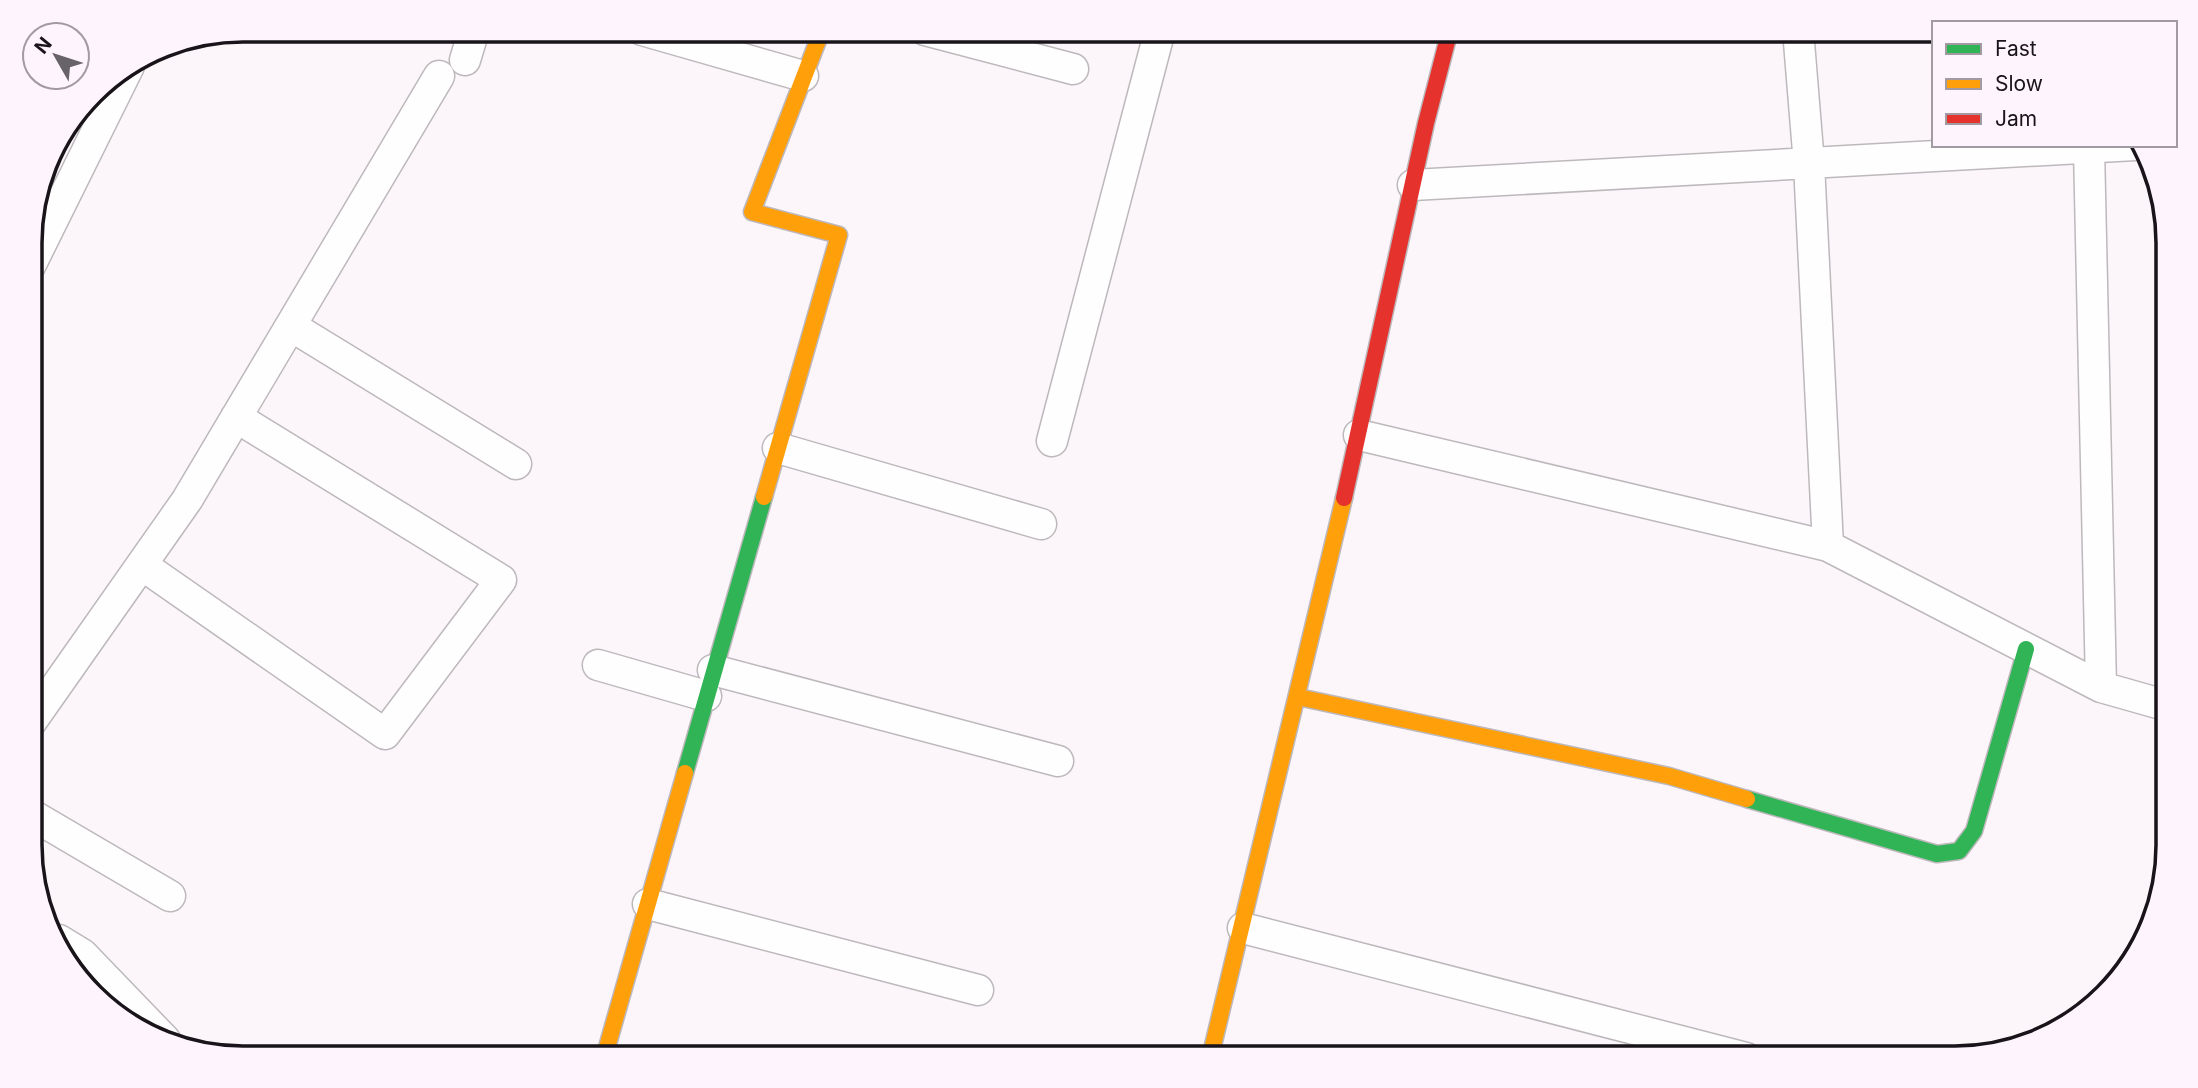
<svg xmlns="http://www.w3.org/2000/svg" width="2198" height="1088" font-family="Inter,sans-serif">
	<rect width="100%" height="100%" fill="#fcf6fb"/>
	<g fill="none" stroke-linecap="round" stroke-linejoin="round">
		<defs>
			<path id="street" d="M642,30L803,76
				M925,30L1073,69
				M1798,30L1809,164L1828,546
				M465,60L474,30
				M2089,149L2101,687
				M1413,185L2135,145
				M30,266L129,66
				M291,326L516,464
				M1359,435L1828,546L2101,687L2168,706
				M1052,441L1160,30
				M778,448L1041,524
				M142,565L385,734L501,580L236,417
				M598,665L706,696
				M713,670L1058,761
				M31,722L187,500L439,76
				M32,815L170,896
				M648,904L978,990
				M1243,928L1746,1058
				M59,940L82,954L165,1040"/>
			<path id="fast" d="M685,773L764,497
				M1747,799L1937,854L1959,851L1974,831L2026,649"/>
			<path id="slow" d="M764,497L839,235L752,212L822,30
				M1298,697L1669,776L1747,799
				M604,1058L685,773
				M1210,1058L1344,498"/>
			<path id="jam" d="M1344,498L1426,123L1450,30"/>
		</defs>
		<use href="#street" stroke="#bdb8bc" stroke-width="33"/>
		<use href="#fast" stroke="#bdb8bc" stroke-width="19"/>
		<use href="#slow" stroke="#bdb8bc" stroke-width="19"/>
		<use href="#jam" stroke="#bdb8bc" stroke-width="19"/>
		<use href="#street" stroke="#fffefe" stroke-width="30"/>
		<use href="#fast" stroke="#30b455" stroke-width="16"/>
		<use href="#slow" stroke="#ff9f0a" stroke-width="16"/>
		<use href="#jam" stroke="#e5322d" stroke-width="16"/>
	</g>
	<path d="M0 0H2198V1088H0ZM243 42H1955A201 201 0 0 1 2156 243V845A201 201 0 0 1 1955 1046H243A201 201 0 0 1 42 845V243A201 201 0 0 1 243 42Z" fill="#fef4fd" fill-rule="evenodd"/>
	<path fill="none" stroke="#191419" stroke-width="3.5" d="M243 42H1955A201 201 0 0 1 2156 243V845A201 201 0 0 1 1955 1046H243A201 201 0 0 1 42 845V243A201 201 0 0 1 243 42Z"/>
	<rect x="1932" y="21" width="245" height="126" fill="#fef4fd" stroke="#a29aa2" stroke-width="2"/>
	<rect x="1946" y="44" width="35" height="10" fill="#30b455" stroke="#a29aa2" stroke-width="2"/>
	<text x="1995" y="56" font-size="21" fill="#191419">Fast</text>
	<rect x="1946" y="79" width="35" height="10" fill="#ff9f0a" stroke="#a29aa2" stroke-width="2"/>
	<text x="1995" y="91" font-size="21" fill="#191419">Slow</text>
	<rect x="1946" y="114" width="35" height="10" fill="#e5322d" stroke="#a29aa2" stroke-width="2"/>
	<text x="1995" y="126" font-size="21" fill="#191419">Jam</text>
	<g transform="translate(56 56) rotate(309)"><circle r="33" fill="#fef4fd" stroke="#a29aa2" stroke-width="2"/>
	<path d="M0-5L12 26L0 18L-12 26Z" fill="#686368"/>
	<text y="-10" font-size="19" font-weight="bold" text-anchor="middle" fill="#191419">N</text>
	</g>
</svg>
